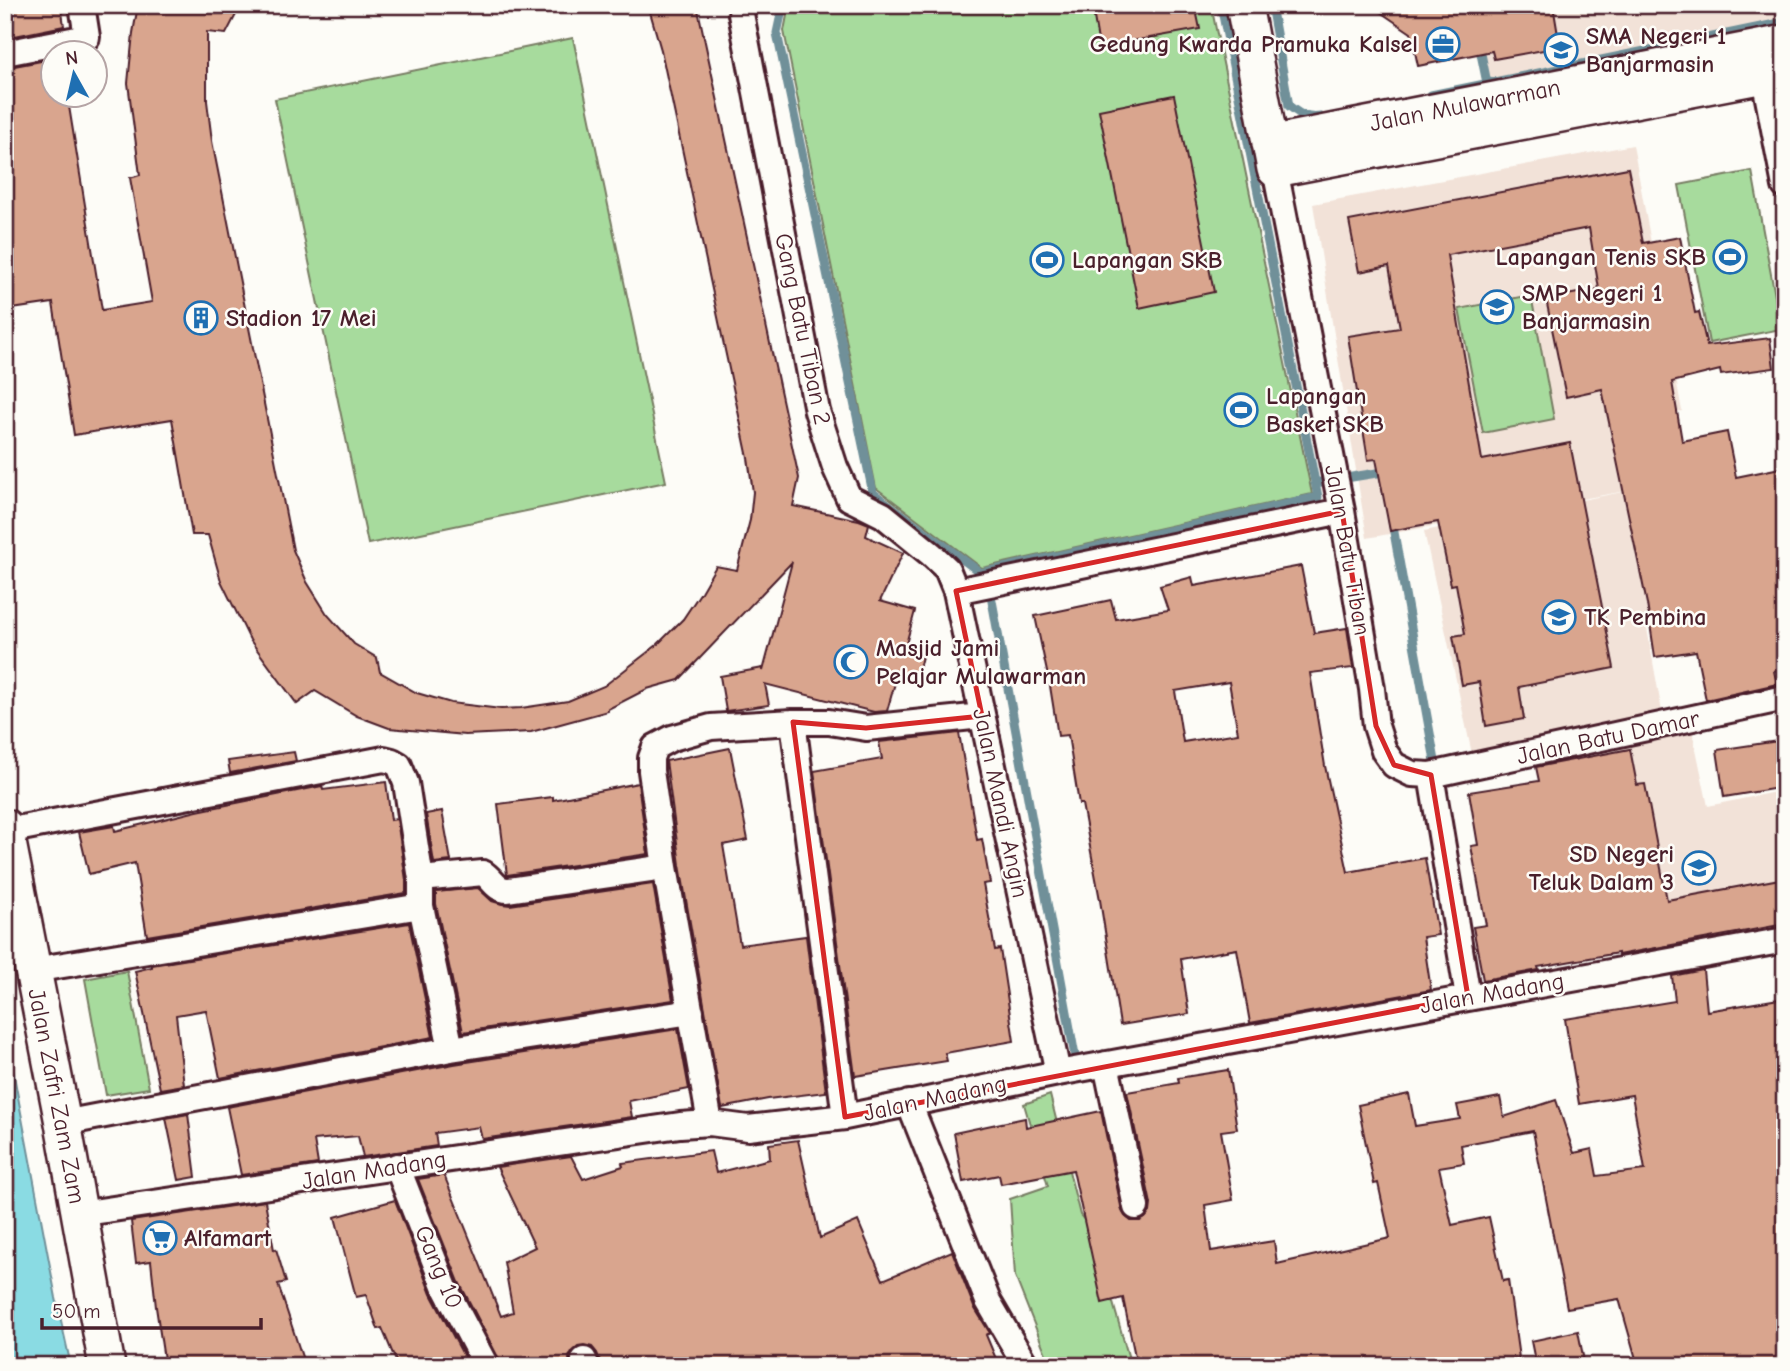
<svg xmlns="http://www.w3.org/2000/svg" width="1790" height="1371" font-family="'Comic Neue',sans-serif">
	<rect width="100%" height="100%" fill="#fdfcf7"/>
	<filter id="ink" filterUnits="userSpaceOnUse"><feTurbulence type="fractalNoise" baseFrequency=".0143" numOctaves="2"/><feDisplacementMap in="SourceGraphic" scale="14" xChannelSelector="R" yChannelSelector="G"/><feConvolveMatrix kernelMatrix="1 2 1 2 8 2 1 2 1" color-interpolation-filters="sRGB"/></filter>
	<g filter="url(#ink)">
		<path fill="#f2e2d8" d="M1475,5H1785V20L1490,80Z
			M1633,145L1682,411L1669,413L1703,611L1646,623L1662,712L1472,754L1424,531L1653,486L1367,538L1313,204Z
			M1692,730L1708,806L1785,790V930L1628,961L1594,748Z"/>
		<path fill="#a7db9d" stroke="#787d64" stroke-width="2" d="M789,5H1211L1312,494L982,568L876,488L784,31Z
			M573,38L666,482L368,544L275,99Z
			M1752,171L1781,329L1709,343L1679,185Z
			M1531,295L1554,419L1483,433L1459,309Z
			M127,971L149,1088L106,1095L85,979Z
			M1050,1095L1080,1215L1092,1229L1131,1366H1053L1048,1359L1015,1276L1010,1199L1048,1186L1024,1104Z"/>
		<path fill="#8adbe3" stroke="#709099" stroke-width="2" d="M5,1028L56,1298L71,1366H5Z"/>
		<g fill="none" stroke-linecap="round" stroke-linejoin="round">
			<path stroke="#709099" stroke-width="9" d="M783,5L777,33L873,493L981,573L1318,497L1221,5
				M1271,5L1289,106C1301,115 1306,119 1321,117
				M1479,44L1487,83
				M1431,95L1785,22
				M1315,483L1383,472L1384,480
				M1392,521L1437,772
				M989,584L1075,1056"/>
		</g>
		<path fill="#d9a58e" stroke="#4a1f2b" stroke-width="2" fill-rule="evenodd" d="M5,5H61L64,26L5,38Z
			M138,5H241L226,34L207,32V101L212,141L293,550L307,582L327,614L354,644L377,658L380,672L417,693L451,703L501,709L521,708L568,701L604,686L657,645L683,619L701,592L716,566L737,570L750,520L753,492L748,458L661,50L648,5H697L799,478L793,506L859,520L869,524L866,536L903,553L880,601L915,611L906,644L924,648L916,681L897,676L887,711L874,712L765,684L769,705L726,711L720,676L763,668V671L792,562L679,680L647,689L608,709V711L531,732L465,735L389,728L357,716L315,691L297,704L250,640L221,581L208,535H192L172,419L74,435L53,303L5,310V70L9,69V67L52,59V94H67L102,310L152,302L130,178L140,175L128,83L133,33Z
			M1092,5H1195L1200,29L1099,47Z
			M1370,5H1553L1560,47L1494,59L1492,51L1418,66L1411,33Z
			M1174,95L1214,292L1139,308L1099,110Z
			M1628,168L1643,243L1648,242V243L1680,237L1695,313L1699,312L1707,346L1770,338L1774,368L1721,375L1720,370L1672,382L1682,441L1727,432L1736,477L1785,467V669L1774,671L1777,684L1706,700L1696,651L1655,657L1647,604L1602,389L1566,397L1546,299L1599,289L1589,228L1447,255L1482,460L1570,443L1614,668L1519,687L1524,719L1486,726L1479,682L1462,685L1453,636L1465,634L1456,584L1451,585L1438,522L1390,531L1376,459L1368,460L1348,336L1400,328L1389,266L1359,272L1349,221Z
			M1301,566L1314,633L1347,628L1353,668L1310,673L1325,766L1348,872L1425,858L1438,935L1423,937L1431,990L1250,1023L1237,949L1181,959L1189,1014L1120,1025L1100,900L1082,804H1079L1068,735L1058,736L1050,686L1035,616L1111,600L1116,619L1168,610L1160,586L1192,577L1194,586ZM1229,682L1238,733L1183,742L1175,691Z
			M959,733L977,840L982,839L990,883L983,884L995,950L1000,949L1014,1041L945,1053L947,1061L855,1076L814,771L882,759L879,742Z
			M1785,740V787L1724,797L1717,750Z
			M730,748L748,840L723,845L740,945L806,936L826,1092L768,1099L722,1108L680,865L666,761Z
			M1630,749L1637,785L1645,784L1667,900L1785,878V924L1618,955V953L1538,967L1539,970L1483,980L1473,927L1486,925L1471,846L1478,845L1469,792L1539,781L1536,767Z
			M294,752L296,761L230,773L228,761Z
			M386,782L391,820L397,819L406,880V893L147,936L135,863L89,874L79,832L114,826L115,831L197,811L322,786L323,790Z
			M638,783L648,854L507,875L498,804L553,797V800Z
			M442,811L451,861L434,863L426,814Z
			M653,884L673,1000L463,1032L436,904V892L478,888L492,901L502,904L510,905Z
			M409,923L433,1037L220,1078L206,1010L176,1015L184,1085L160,1089L135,971L152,967V965Z
			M1703,970L1707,1011L1785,998V1044L1777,1045L1785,1094V1366H1638L1619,1299L1567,1308L1533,1131L1461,1145L1464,1163L1439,1167L1452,1225L1489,1217L1503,1281L1508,1280L1519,1358L1476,1366H1137L1123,1298L1102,1303L1073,1170L1001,1184L999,1175L963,1182L954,1133L1025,1118L1026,1127L1101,1111L1122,1211L1125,1216L1131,1221H1140L1145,1218L1150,1212L1151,1204L1127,1092L1179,1083L1178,1078L1228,1070L1237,1129L1221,1131L1233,1200L1205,1205L1211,1251L1274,1241L1277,1264L1390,1238L1378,1183L1374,1184L1358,1105L1409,1094L1415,1126L1460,1119L1457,1105L1500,1097L1504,1117L1556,1100L1574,1153L1592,1149L1597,1176L1645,1170L1632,1095L1579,1104L1565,1019L1675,1001L1672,976Z
			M678,1029L689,1089L629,1101L632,1117L482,1139L479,1127L435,1133L437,1146L363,1157L358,1136L314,1140L318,1164L241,1175L227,1107L454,1064Z
			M188,1114L196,1177L179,1180L166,1118Z
			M798,1140L820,1238L858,1221L883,1280L952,1251L974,1307L990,1333L986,1335L999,1366H602L597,1353L592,1347L584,1345L578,1346L572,1351L569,1358L570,1366H501L499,1359L459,1282L418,1179L444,1175L501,1316L513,1312L504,1262L535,1247L497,1167L571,1156L583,1179L623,1166L622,1163L711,1151L716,1173L770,1159L769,1144Z
			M395,1200L431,1294L469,1366H398L382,1328L378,1329L366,1295L356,1297L335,1217Z
			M265,1201L274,1250L276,1249L286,1282L278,1284L305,1366H165L156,1307L151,1261L136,1263L131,1221Z
			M1578,1331L1585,1366H1536L1531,1341Z"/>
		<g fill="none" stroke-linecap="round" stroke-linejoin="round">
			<defs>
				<path id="street" d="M741,14L817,411L835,467L849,498L883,515L931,554L947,569L956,591L1058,1073
					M5,53L87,37L82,5
					M1761,62L1785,186
					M1275,169L1342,511L1372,689L1376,726L1384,751L1394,765L1412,774L1431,775L1785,698
					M956,591L1342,511
					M793,722L845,1117
					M1431,775L1468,997
					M6,831L384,759L392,761L399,765L406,783L421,879V906L451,1049
					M421,879L483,873C493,879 495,890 508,890L665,867
					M33,970L421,906
					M1106,1064L1136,1207
					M909,1103L988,1301L1026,1366
					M63,1123L451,1049L691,1012
					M710,1123L665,867L651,771V758L655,747L672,738L711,727L793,722H829L866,728L982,716
					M397,1166L445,1288L486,1366
					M79,1214L680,1125L710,1123L748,1128L845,1117L1058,1073L1785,940
					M584,1360L587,1366"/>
				<path id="secondary" d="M1244,5L1275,169L1785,71
					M1270,144L1785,43
					M5,827L63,1123L107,1366"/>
			</defs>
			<use href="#street" stroke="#4a1f2b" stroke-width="30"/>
			<use href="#secondary" stroke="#4a1f2b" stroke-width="40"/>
			<use href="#street" stroke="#fdfcf7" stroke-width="24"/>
			<use href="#secondary" stroke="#fdfcf7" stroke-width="35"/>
		</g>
	</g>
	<path fill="none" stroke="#d62828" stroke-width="5" stroke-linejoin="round" d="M1342,511L1376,726L1394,765L1431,775L1468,997L845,1117L793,722L866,728L982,716L956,591Z"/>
	<defs>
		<symbol id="office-ring" viewBox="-11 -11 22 22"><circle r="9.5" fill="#fdfcf7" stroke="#1f6fb2" stroke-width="1.5"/><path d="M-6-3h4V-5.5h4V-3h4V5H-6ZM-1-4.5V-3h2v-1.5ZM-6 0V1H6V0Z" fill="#1f6fb2"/></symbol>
		<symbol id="school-ring" viewBox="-11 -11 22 22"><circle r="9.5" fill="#fdfcf7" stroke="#1f6fb2" stroke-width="1.5"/><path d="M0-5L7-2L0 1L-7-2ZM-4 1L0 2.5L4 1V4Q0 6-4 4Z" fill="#1f6fb2"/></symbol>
		<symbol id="stadium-ring" viewBox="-11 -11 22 22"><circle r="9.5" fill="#fdfcf7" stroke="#1f6fb2" stroke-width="1.5"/><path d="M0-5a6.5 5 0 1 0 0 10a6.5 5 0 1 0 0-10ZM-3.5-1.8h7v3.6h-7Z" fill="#1f6fb2"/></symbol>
		<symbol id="building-ring" viewBox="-11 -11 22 22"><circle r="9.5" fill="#fdfcf7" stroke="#1f6fb2" stroke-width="1.5"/><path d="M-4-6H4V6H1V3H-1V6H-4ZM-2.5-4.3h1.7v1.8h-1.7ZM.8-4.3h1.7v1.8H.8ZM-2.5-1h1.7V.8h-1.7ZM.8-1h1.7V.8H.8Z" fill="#1f6fb2"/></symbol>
		<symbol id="mosque-ring" viewBox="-11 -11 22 22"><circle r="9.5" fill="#fdfcf7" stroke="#1f6fb2" stroke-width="1.5"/><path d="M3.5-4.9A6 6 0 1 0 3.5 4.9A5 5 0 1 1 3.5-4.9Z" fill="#1f6fb2"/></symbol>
		<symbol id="supermarket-ring" viewBox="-11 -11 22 22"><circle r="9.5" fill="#fdfcf7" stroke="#1f6fb2" stroke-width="1.5"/><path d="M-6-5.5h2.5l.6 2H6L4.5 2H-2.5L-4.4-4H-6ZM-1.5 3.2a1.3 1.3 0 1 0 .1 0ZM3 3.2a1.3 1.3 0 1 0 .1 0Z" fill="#1f6fb2"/></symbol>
	</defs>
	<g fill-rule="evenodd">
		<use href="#office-ring" x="1424" y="25" width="38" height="38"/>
		<use href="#school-ring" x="1542" y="31" width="38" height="38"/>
		<use href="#stadium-ring" x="1711" y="238" width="38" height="38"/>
		<use href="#stadium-ring" x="1028" y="241" width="38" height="38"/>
		<use href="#school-ring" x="1478" y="288" width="38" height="38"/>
		<use href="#building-ring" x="182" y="299" width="38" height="38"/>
		<use href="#stadium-ring" x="1222" y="391" width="38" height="38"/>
		<use href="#school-ring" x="1540" y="598" width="38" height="38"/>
		<use href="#mosque-ring" x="832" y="643" width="38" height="38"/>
		<use href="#school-ring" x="1680" y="849" width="38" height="38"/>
		<use href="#supermarket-ring" x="141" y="1219" width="38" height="38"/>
	</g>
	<g text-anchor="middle" stroke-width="5" stroke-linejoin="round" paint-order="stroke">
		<g font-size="24" font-weight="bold" fill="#4a1f2b" stroke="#fdfcf7" text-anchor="start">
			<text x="1586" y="44">SMA Negeri 1<tspan x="1586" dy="28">Banjarmasin</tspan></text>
			<text x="1418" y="52" text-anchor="end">Gedung Kwarda Pramuka Kalsel</text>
			<text x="1706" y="265" text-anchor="end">Lapangan Tenis SKB</text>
			<text x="1072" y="268">Lapangan SKB</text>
			<text x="1522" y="301">SMP Negeri 1<tspan x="1522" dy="28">Banjarmasin</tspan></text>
			<text x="226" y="326">Stadion 17 Mei</text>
			<text x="1266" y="404">Lapangan<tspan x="1266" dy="28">Basket SKB</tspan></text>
			<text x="1584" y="625">TK Pembina</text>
			<text x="876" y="656">Masjid Jami<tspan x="876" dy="28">Pelajar Mulawarman</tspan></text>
			<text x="1674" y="862" text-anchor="end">SD Negeri<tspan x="1674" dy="28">Teluk Dalam 3</tspan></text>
			<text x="184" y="1246">Alfamart</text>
		</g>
		<g font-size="24" fill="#4a1f2b" stroke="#fdfcf7">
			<text transform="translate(1465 105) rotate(-11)" y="8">Jalan Mulawarman</text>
			<text transform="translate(803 329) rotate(78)" y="8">Gang Batu Tiban 2</text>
			<text transform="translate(1348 550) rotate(80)" y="8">Jalan Batu Tiban</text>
			<text transform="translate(1608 737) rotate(-12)" y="8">Jalan Batu Damar</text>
			<text transform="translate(1001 803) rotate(78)" y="8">Jalan Mandi Angin</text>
			<text transform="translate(1492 993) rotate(-10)" y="8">Jalan Madang</text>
			<text transform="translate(57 1096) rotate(79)" y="8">Jalan Zafri Zam Zam</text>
			<text transform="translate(935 1098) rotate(-12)" y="8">Jalan Madang</text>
			<text transform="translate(374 1170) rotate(-9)" y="8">Jalan Madang</text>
			<text transform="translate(439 1267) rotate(67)" y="8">Gang 10</text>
		</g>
	</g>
	<rect width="1790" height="1371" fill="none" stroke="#fdfcf7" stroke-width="28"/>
	<rect x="14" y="14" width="1762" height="1343" fill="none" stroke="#4a1f2b" stroke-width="2.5" filter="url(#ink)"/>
	<g transform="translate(74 74) rotate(352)"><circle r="33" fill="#fdfcf7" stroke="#b5a4a5" stroke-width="2"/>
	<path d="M0-5L12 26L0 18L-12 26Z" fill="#1f6fb2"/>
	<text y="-10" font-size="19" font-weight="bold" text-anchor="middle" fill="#4a1f2b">N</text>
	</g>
	<path d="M42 1318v10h219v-10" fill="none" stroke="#4a1f2b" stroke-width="3.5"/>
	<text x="52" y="1318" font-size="21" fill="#4a1f2b" stroke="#fdfcf7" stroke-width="5" paint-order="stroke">50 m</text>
</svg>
